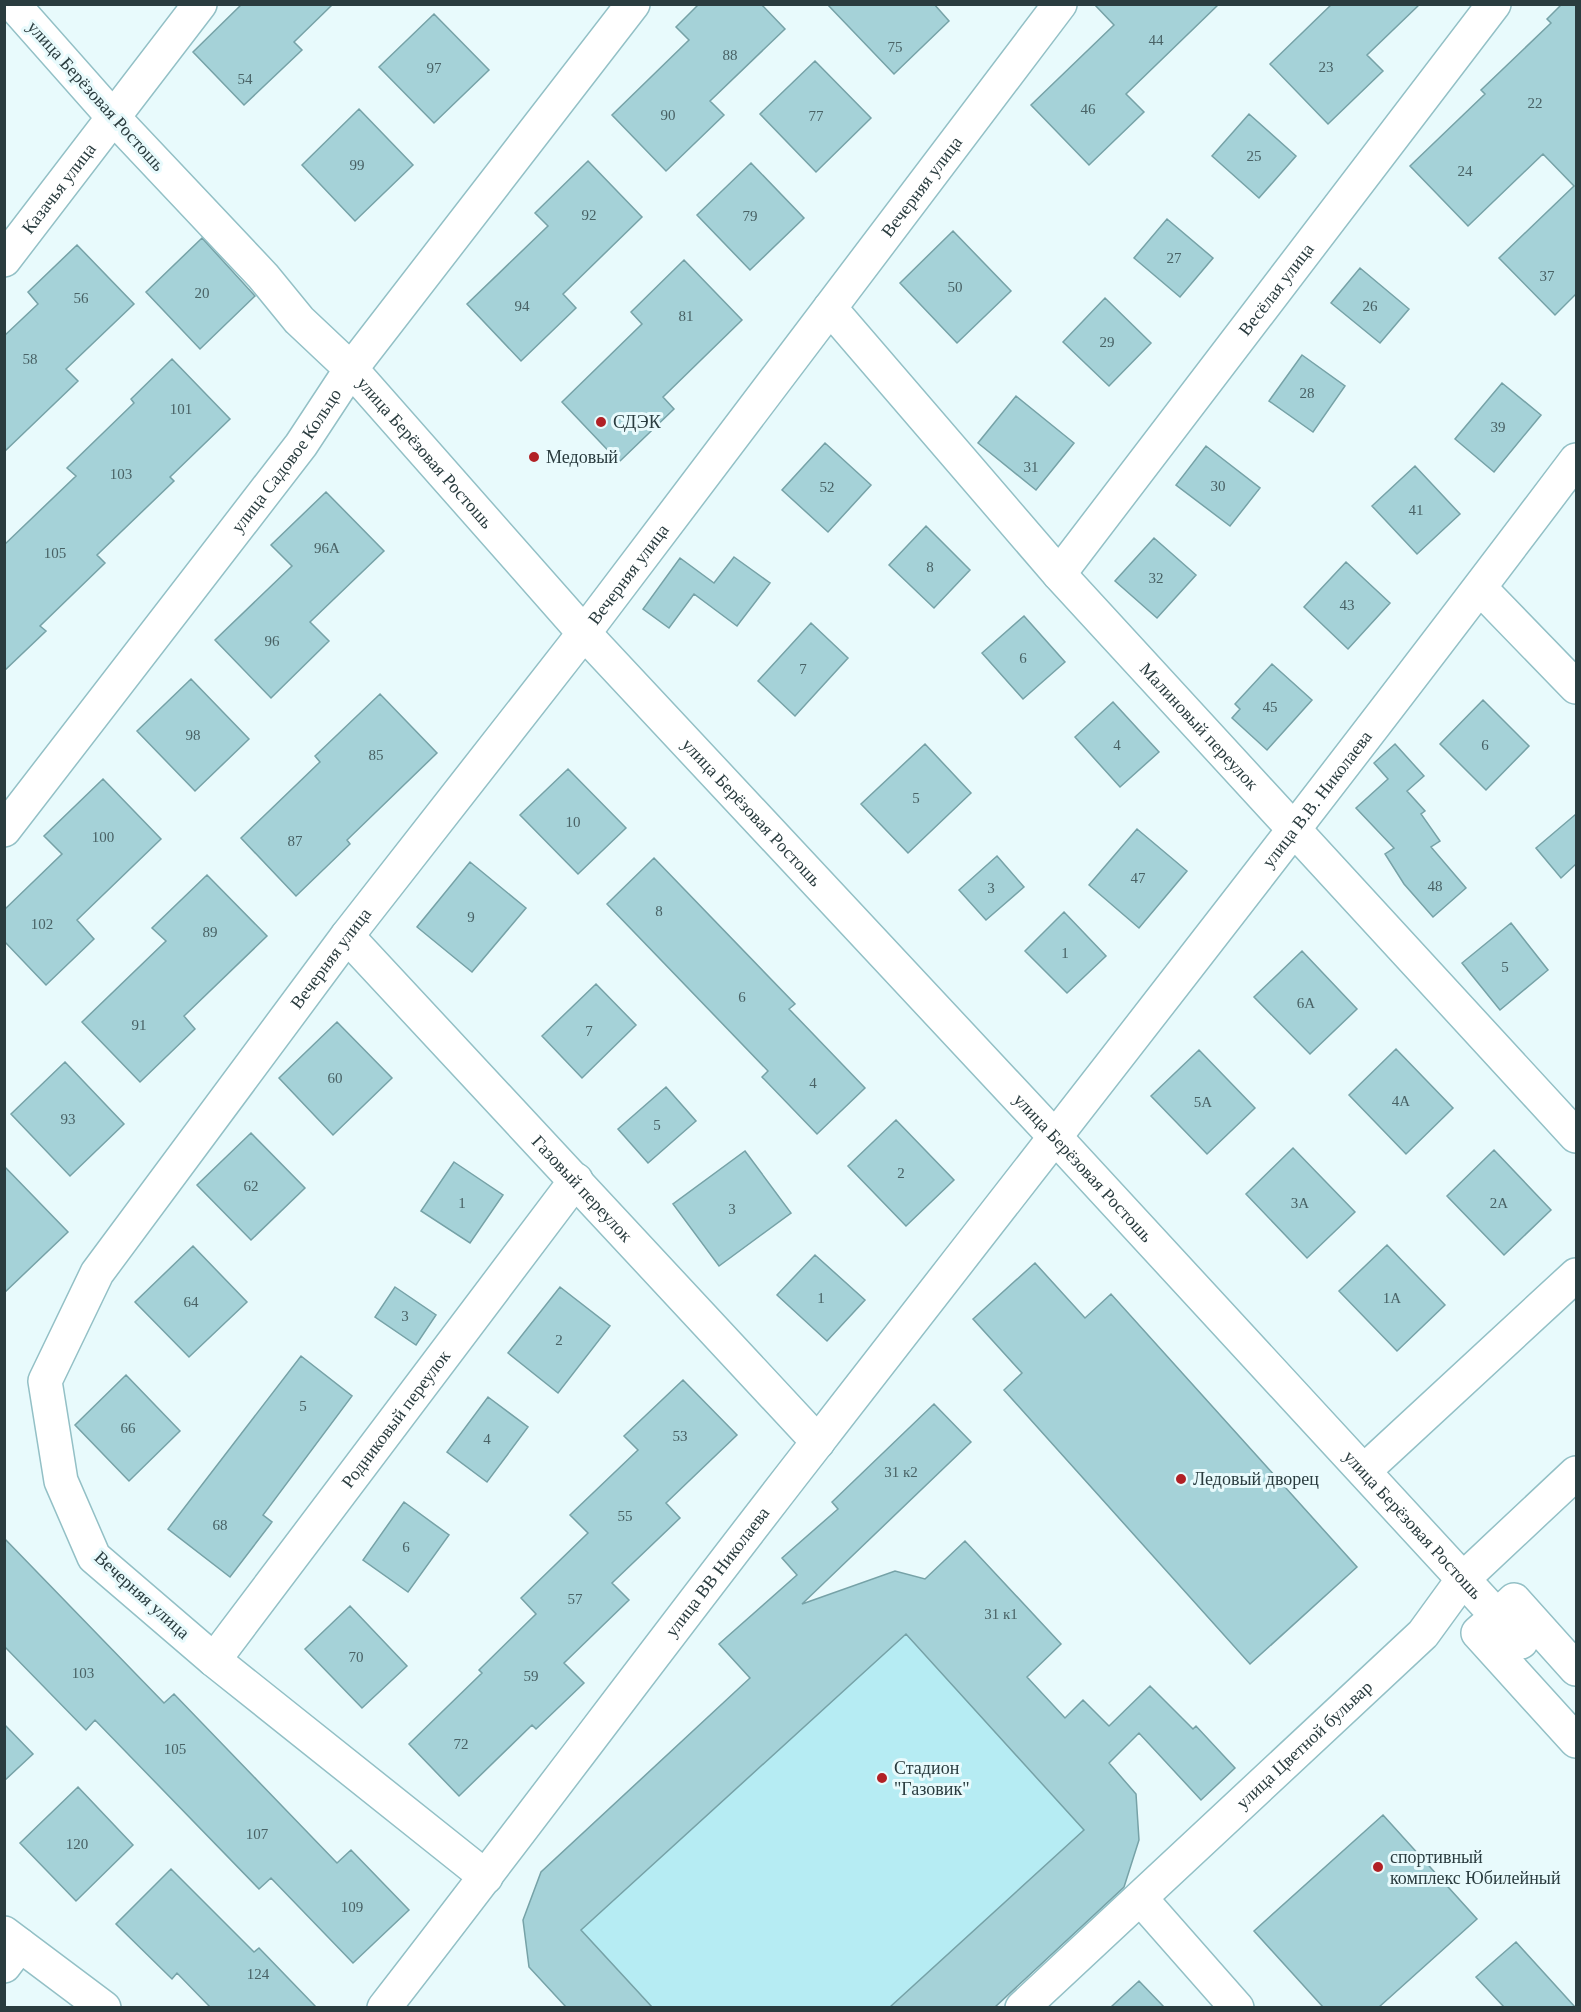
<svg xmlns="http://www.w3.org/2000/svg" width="1581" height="2012" font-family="Georgia,serif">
	<rect width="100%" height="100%" fill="#e8fafc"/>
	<path fill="#b6ecf3" d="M895,1571L941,1584L1136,1794L1139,1840L1123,1890L995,2007H566L529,1967L523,1920L541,1872L853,1586Z"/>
	<path fill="#a5d2d8" stroke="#76a2a7" stroke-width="1.5" d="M242,4H333L294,42L302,50L244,105L193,52Z
		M699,4H761L785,29L710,101L724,115L666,171L612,115L689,40L676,27Z
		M827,4H934L949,21L894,74Z
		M1094,4H1219L1126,94L1144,112L1089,165L1031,105L1114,25Z
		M1332,4H1420L1367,55L1383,71L1328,124L1270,64Z
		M1562,4H1576V294L1555,315L1499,258L1574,186L1543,154L1468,226L1410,166L1485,94L1481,90L1551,23L1547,19Z
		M434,14L489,70L434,123L379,67Z
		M815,61L871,118L816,172L760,114Z
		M359,109L413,165L355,221L302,165Z
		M1249,114L1296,156L1259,198L1212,156Z
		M588,161L642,217L563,294L576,308L521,361L467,304L548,226L535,213Z
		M751,163L804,218L750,270L697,215Z
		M1167,219L1213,258L1180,297L1134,258Z
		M953,231L1011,291L957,343L900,283Z
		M202,238L255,296L200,349L146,292Z
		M77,245L134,304L66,369L78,381L4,452V336L38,304L28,292Z
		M684,260L742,320L663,397L674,409L619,462L562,402L642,324L631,312Z
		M1360,268L1409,309L1380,343L1331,303Z
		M1105,298L1151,343L1109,386L1063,342Z
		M1302,355L1345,386L1313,432L1269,401Z
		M172,359L230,419L170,477L174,481L97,555L105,563L40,626L46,631L4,671V545L76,476L67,468L134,403L131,399Z
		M1502,383L1541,415L1494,472L1455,439Z
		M1016,396L1074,443L1036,490L978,443Z
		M825,443L871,485L828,532L782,490Z
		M1206,446L1260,488L1230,526L1176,485Z
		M1415,466L1460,514L1417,554L1372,506Z
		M326,492L384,551L310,622L329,641L271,698L215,640L292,566L271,545Z
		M926,526L970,570L934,608L889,565Z
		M1154,538L1196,575L1157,618L1115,581Z
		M734,557L770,583L737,626L694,594L669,628L643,609L680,558L714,583Z
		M1346,562L1390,603L1348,649L1304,607Z
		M1024,616L1065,662L1023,699L982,653Z
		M811,623L848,658L795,716L758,681Z
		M1272,664L1312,700L1267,750L1232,718L1240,709L1235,704Z
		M191,679L249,739L195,791L137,731Z
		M380,694L437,753L347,840L350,844L296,896L241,838L320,762L315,756Z
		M1483,700L1529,746L1486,790L1440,744Z
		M1113,702L1159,752L1120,787L1075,737Z
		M925,744L971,793L908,853L861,804Z
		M1395,744L1424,776L1407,791L1425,811L1421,814L1440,841L1431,847L1466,888L1433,917L1404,884L1385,854L1394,848L1356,808L1388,779L1374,763Z
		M568,769L626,828L578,874L520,815Z
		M103,779L161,839L77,920L94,939L46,985L4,941V910L62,854L44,836Z
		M1576,814V864L1561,878L1536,848Z
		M1137,829L1187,871L1139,928L1089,885Z
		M997,856L1024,887L986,920L959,890Z
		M654,858L795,1004L789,1009L865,1088L817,1134L762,1077L768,1071L607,904Z
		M470,862L526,908L472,972L417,927Z
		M207,875L267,936L184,1016L195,1029L140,1082L82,1022L166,941L152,928Z
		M1064,912L1106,956L1067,993L1025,951Z
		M1511,923L1548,970L1500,1010L1462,963Z
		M1302,951L1357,1009L1310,1054L1254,997Z
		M596,984L636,1025L582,1078L542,1036Z
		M337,1022L392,1078L333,1135L279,1078Z
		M1396,1049L1453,1108L1406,1154L1349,1095Z
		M1199,1050L1255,1108L1207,1154L1151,1096Z
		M65,1062L124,1124L70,1176L11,1114Z
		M666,1087L696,1121L648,1163L618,1129Z
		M896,1120L954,1180L906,1226L848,1166Z
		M251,1133L305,1188L251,1240L197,1185Z
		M1293,1148L1355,1212L1307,1258L1246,1194Z
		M1494,1150L1551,1210L1504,1255L1447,1196Z
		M745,1151L791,1213L719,1266L673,1204Z
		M454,1162L503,1195L470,1243L421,1211Z
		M4,1166L68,1232L4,1293Z
		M1387,1245L1445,1305L1397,1351L1339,1291Z
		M193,1246L247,1302L189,1357L135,1302Z
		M815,1255L865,1300L827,1341L777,1295Z
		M1035,1263L1085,1318L1111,1294L1357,1567L1250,1664L1004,1390L1022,1373L973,1319Z
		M395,1287L436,1315L416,1345L375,1317Z
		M560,1287L610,1326L558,1393L508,1353Z
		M301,1356L352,1396L263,1515L272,1522L230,1577L168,1529Z
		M126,1375L180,1431L129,1481L75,1425Z
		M683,1380L737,1435L666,1503L680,1518L612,1583L629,1600L564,1663L584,1683L536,1729L532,1725L459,1796L409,1744L482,1673L479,1670L536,1614L521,1598L588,1533L570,1515L638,1450L624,1436Z
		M488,1397L528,1427L487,1482L447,1452Z
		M934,1404L971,1442L802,1604L895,1571L925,1579L965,1541L1061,1644L1027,1677L1065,1718L1083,1700L1109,1726L1150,1686L1193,1729L1196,1726L1235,1768L1201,1800L1139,1733L1109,1763L1136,1794L1139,1840L1124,1887L995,2007H890L1084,1830L906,1634L581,1930L652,2007H566L529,1967L523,1920L541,1872L750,1678L719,1644L797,1575L782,1558L838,1509L832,1502Z
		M404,1502L449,1535L408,1592L363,1560Z
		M4,1538L164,1703L174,1694L337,1863L351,1850L409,1910L353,1963L271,1878L259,1889L95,1720L86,1730L4,1646Z
		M350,1606L407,1666L362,1708L305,1649Z
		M4,1724L33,1754L4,1781Z
		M78,1787L133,1845L76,1901L20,1843Z
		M1383,1815L1477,1919L1379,2007H1323L1254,1931Z
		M171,1869L254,1952L259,1948L316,2007H210L177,1973L172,1979L116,1924Z
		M1516,1942L1575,2007H1504L1476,1977Z
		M1139,1981L1164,2007H1111Z"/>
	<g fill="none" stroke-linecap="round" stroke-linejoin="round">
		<defs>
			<g id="minor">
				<path id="s1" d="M633,4L351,369L584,633L1056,1138L1497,1616L1478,1633L1576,1741"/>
				<path id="s2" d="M4,260L200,4"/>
				<path id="s3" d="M830,308L1059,574L1576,1136"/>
				<path id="s4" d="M1059,574L1494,4"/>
				<path d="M1480,588L1576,687"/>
				<path id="s5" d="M347,936L818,1442"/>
				<path d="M1364,1471L1576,1275"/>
				<path d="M1521,1642L1497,1616L1514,1600L1576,1669"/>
				<path id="s6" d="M214,1660L576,1180"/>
				<path id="s7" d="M486,1877L214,1660L94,1557L61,1481L45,1381L97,1273L347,936L584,633L1060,4"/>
				<path d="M1141,1899L1237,2008"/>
				<path d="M4,1966L20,1945"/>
				<path id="s8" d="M384,2008C531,1819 673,1627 820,1439C1073,1113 1328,789 1576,460"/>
				<path id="s9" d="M1022,2008L1423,1634L1463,1579L1576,1473"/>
			</g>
			<g id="major">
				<path id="s10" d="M4,830L301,445L351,369L299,320L263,276L113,117L13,4"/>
				<path d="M4,1933L104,2008"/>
			</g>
		</defs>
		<use href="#minor" stroke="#93c0c6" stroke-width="36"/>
		<use href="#major" stroke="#93c0c6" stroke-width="36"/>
		<use href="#minor" stroke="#fff" stroke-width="33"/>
		<use href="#major" stroke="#fff" stroke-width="33"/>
	</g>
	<g fill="#b12025" stroke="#e8fafc" stroke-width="2">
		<circle cx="601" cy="422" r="6"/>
		<circle cx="534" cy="457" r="6"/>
		<circle cx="1181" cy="1479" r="6"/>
		<circle cx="882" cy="1778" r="6"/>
		<circle cx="1378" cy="1867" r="6"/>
	</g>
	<g text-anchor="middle" stroke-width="6" stroke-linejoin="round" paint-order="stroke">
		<g font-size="15" fill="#496265">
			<text x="1156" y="45">44</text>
			<text x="895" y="52">75</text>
			<text x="730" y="60">88</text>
			<text x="1326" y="72">23</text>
			<text x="434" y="73">97</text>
			<text x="245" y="84">54</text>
			<text x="1535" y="108">22</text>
			<text x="1088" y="114">46</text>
			<text x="668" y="120">90</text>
			<text x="816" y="121">77</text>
			<text x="1254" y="161">25</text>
			<text x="357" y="170">99</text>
			<text x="1465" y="176">24</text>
			<text x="589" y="220">92</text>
			<text x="750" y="221">79</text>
			<text x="1174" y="263">27</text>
			<text x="1547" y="281">37</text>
			<text x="955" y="292">50</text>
			<text x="202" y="298">20</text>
			<text x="81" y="303">56</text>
			<text x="522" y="311">94</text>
			<text x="1370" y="311">26</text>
			<text x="686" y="321">81</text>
			<text x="1107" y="347">29</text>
			<text x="30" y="364">58</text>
			<text x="1307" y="398">28</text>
			<text x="181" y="414">101</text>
			<text x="1498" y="432">39</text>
			<text x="1031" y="472">31</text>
			<text x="121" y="479">103</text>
			<text x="1218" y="491">30</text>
			<text x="827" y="492">52</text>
			<text x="1416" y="515">41</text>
			<text x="327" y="553">96А</text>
			<text x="55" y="558">105</text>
			<text x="930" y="572">8</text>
			<text x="1156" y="583">32</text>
			<text x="1347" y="610">43</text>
			<text x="272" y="646">96</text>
			<text x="1023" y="663">6</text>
			<text x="803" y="674">7</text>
			<text x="1270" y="712">45</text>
			<text x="193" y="740">98</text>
			<text x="1117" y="750">4</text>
			<text x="1485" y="750">6</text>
			<text x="376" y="760">85</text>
			<text x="916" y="803">5</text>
			<text x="573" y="827">10</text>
			<text x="103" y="842">100</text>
			<text x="295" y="846">87</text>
			<text x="1138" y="883">47</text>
			<text x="1435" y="891">48</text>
			<text x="991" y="893">3</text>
			<text x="659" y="916">8</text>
			<text x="471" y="922">9</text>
			<text x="42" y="929">102</text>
			<text x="210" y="937">89</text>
			<text x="1065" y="958">1</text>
			<text x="1505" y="972">5</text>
			<text x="742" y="1002">6</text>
			<text x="1306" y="1008">6А</text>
			<text x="139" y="1030">91</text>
			<text x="589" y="1036">7</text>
			<text x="335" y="1083">60</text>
			<text x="813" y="1088">4</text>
			<text x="1401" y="1106">4А</text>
			<text x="1203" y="1107">5А</text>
			<text x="68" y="1124">93</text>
			<text x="657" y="1130">5</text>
			<text x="901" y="1178">2</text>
			<text x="251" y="1191">62</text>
			<text x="462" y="1208">1</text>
			<text x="1300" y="1208">3А</text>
			<text x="1499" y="1208">2А</text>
			<text x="732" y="1214">3</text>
			<text x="821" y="1303">1</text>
			<text x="1392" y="1303">1А</text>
			<text x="191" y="1307">64</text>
			<text x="405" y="1321">3</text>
			<text x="559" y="1345">2</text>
			<text x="303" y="1411">5</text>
			<text x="128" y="1433">66</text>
			<text x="680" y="1441">53</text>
			<text x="487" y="1444">4</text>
			<text x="901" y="1477">31 к2</text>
			<text x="625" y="1521">55</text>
			<text x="220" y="1530">68</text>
			<text x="406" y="1552">6</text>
			<text x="575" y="1604">57</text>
			<text x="1001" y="1619">31 к1</text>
			<text x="356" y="1662">70</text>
			<text x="83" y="1678">103</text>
			<text x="531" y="1681">59</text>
			<text x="461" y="1749">72</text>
			<text x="175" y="1754">105</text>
			<text x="257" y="1839">107</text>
			<text x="77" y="1849">120</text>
			<text x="352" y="1912">109</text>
			<text x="258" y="1979">124</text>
		</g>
		<g font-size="18" fill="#2a3c3f" stroke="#e8fafc">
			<text transform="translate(96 96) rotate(48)" y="6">улица Берёзовая Ростошь</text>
			<text dy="6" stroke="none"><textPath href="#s7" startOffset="2174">Вечерняя улица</textPath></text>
			<text dy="6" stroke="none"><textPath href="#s2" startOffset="90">Казачья улица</textPath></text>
			<text dy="6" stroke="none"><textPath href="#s4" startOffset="358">Весёлая улица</textPath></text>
			<text dy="6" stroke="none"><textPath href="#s1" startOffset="573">улица Берёзовая Ростошь</textPath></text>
			<text dy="6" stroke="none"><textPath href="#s10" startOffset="465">улица Садовое Кольцо</textPath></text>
			<text dy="6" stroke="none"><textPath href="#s7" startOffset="1688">Вечерняя улица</textPath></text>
			<text dy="6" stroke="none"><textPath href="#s3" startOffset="558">Малиновый переулок</textPath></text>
			<text dy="6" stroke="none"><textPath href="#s8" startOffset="1527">улица В.В. Николаева</textPath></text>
			<text dy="6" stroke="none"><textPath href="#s1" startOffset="1059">улица Берёзовая Ростошь</textPath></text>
			<text dy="6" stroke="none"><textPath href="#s7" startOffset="1202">Вечерняя улица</textPath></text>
			<text dy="6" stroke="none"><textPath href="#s1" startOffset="1545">улица Берёзовая Ростошь</textPath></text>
			<text dy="6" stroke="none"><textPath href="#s5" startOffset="345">Газовый переулок</textPath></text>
			<text dy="6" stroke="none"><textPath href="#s6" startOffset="302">Родниковый переулок</textPath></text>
			<text dy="6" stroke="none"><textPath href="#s1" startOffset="2031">улица Берёзовая Ростошь</textPath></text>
			<text dy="6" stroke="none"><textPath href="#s8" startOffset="549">улица ВВ Николаева</textPath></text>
			<text transform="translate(142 1595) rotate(42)" y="6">Вечерняя улица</text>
			<text dy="6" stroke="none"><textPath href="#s9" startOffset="386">улица Цветной бульвар</textPath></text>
		</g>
		<g font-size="18" fill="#2a3c3f" stroke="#e8fafc" text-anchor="start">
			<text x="613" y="428">СДЭК</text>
			<text x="546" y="463">Медовый</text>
			<text x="1193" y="1485">Ледовый дворец</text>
			<text x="894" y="1774">Стадион<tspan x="894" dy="21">"Газовик"</tspan></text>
			<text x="1390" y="1863">спортивный<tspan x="1390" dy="21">комплекс Юбилейный</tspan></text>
		</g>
	</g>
	<rect width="1581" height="2012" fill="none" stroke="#2a3c3f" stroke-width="12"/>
</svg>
